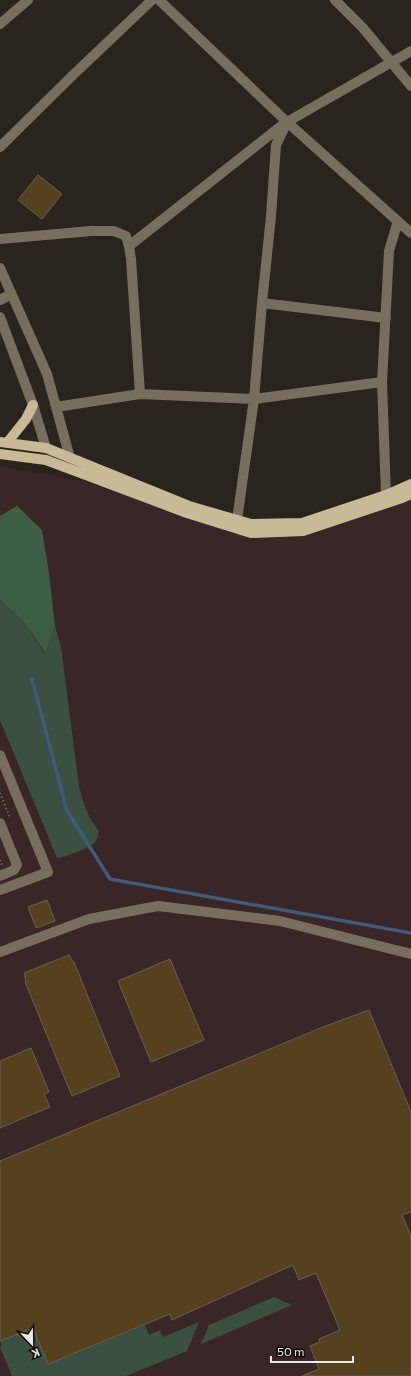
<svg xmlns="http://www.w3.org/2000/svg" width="411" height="1376" font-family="Commissioner,sans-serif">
	<rect width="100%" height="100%" fill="#29241d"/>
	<path fill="#3a2626" d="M0,466L82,481L251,533L411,494V1376H0Z"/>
	<path fill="#3a5040" d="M0,600L23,621L44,652L55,626L61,647L79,786C83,803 88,818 99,831C98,834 98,838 96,841C91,848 66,857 57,858L0,720Z
		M274,1297L292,1305L201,1344L209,1325Z
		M31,1322L48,1364L145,1325L149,1335L160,1330L163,1337L199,1322L187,1351L126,1376H12L0,1347L2,1345L0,1341Z"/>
	<path fill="#3b5e44" d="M17,506L42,530L49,573L55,626L45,652L23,621L0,600V516Z"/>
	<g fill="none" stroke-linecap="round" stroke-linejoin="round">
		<path stroke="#3f5b79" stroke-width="3.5" d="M32,679L67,811L110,879L411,933"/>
	</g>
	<path fill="#55411d" stroke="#666159" d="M38,175L62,194L42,219L18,200Z
		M47,900L55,921L36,928L28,907Z
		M69,955L73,962H74L120,1076L72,1096L25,982L26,981L24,973Z
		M170,959L204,1040L151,1062L118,981Z
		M369,1010L411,1112V1212L402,1215L411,1236V1376H302L319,1369L310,1346L320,1342L319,1339L340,1330L316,1273L299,1280L293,1265L172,1320L170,1314L48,1364L33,1328L0,1341V1161L323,1027Z
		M31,1048L49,1092L44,1094L50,1107L0,1128V1061Z"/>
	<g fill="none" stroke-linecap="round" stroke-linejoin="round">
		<path stroke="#87827d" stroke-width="2" stroke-dasharray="1 3" stroke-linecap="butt" d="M0,793L10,818
			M0,860L2,865"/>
		<path stroke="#776e5e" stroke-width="10" d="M159,0L287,122L411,233
			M335,0L363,28L411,86
			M0,24L28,0
			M0,147L72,76L152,0
			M0,239L91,231H114L126,236L129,246L131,259L140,394
			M129,246L285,123
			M0,268L47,374L70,458
			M0,300L11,294
			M262,303L386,318
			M0,317L33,405L46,448
			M56,407L140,394L254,399L382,382
			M386,495L382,382L389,251L398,221
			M237,520L254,399L262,303L271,216L276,145L287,122L411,51
			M0,755L48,872L0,890
			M0,823L17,865L14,870L0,876
			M0,952L89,919L158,906L280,921L411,954"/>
		<path stroke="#cab997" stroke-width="10" d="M0,442L46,448L189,506L251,524L302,523L386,495L411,484
			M7,443L26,419L33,405
			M0,454L46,460L187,513L251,533L303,531L402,498L411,494"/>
	</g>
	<g transform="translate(32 1344) rotate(158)" stroke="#100d0a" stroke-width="3" paint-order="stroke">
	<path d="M0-3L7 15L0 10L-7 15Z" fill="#ece8e4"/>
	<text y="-6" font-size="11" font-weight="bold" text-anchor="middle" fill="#ece8e4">K</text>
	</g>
	<path d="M271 1356v6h82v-6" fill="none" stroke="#ece8e4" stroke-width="2"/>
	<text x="277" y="1356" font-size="12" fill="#ece8e4" stroke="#100d0a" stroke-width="3" paint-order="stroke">50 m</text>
</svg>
